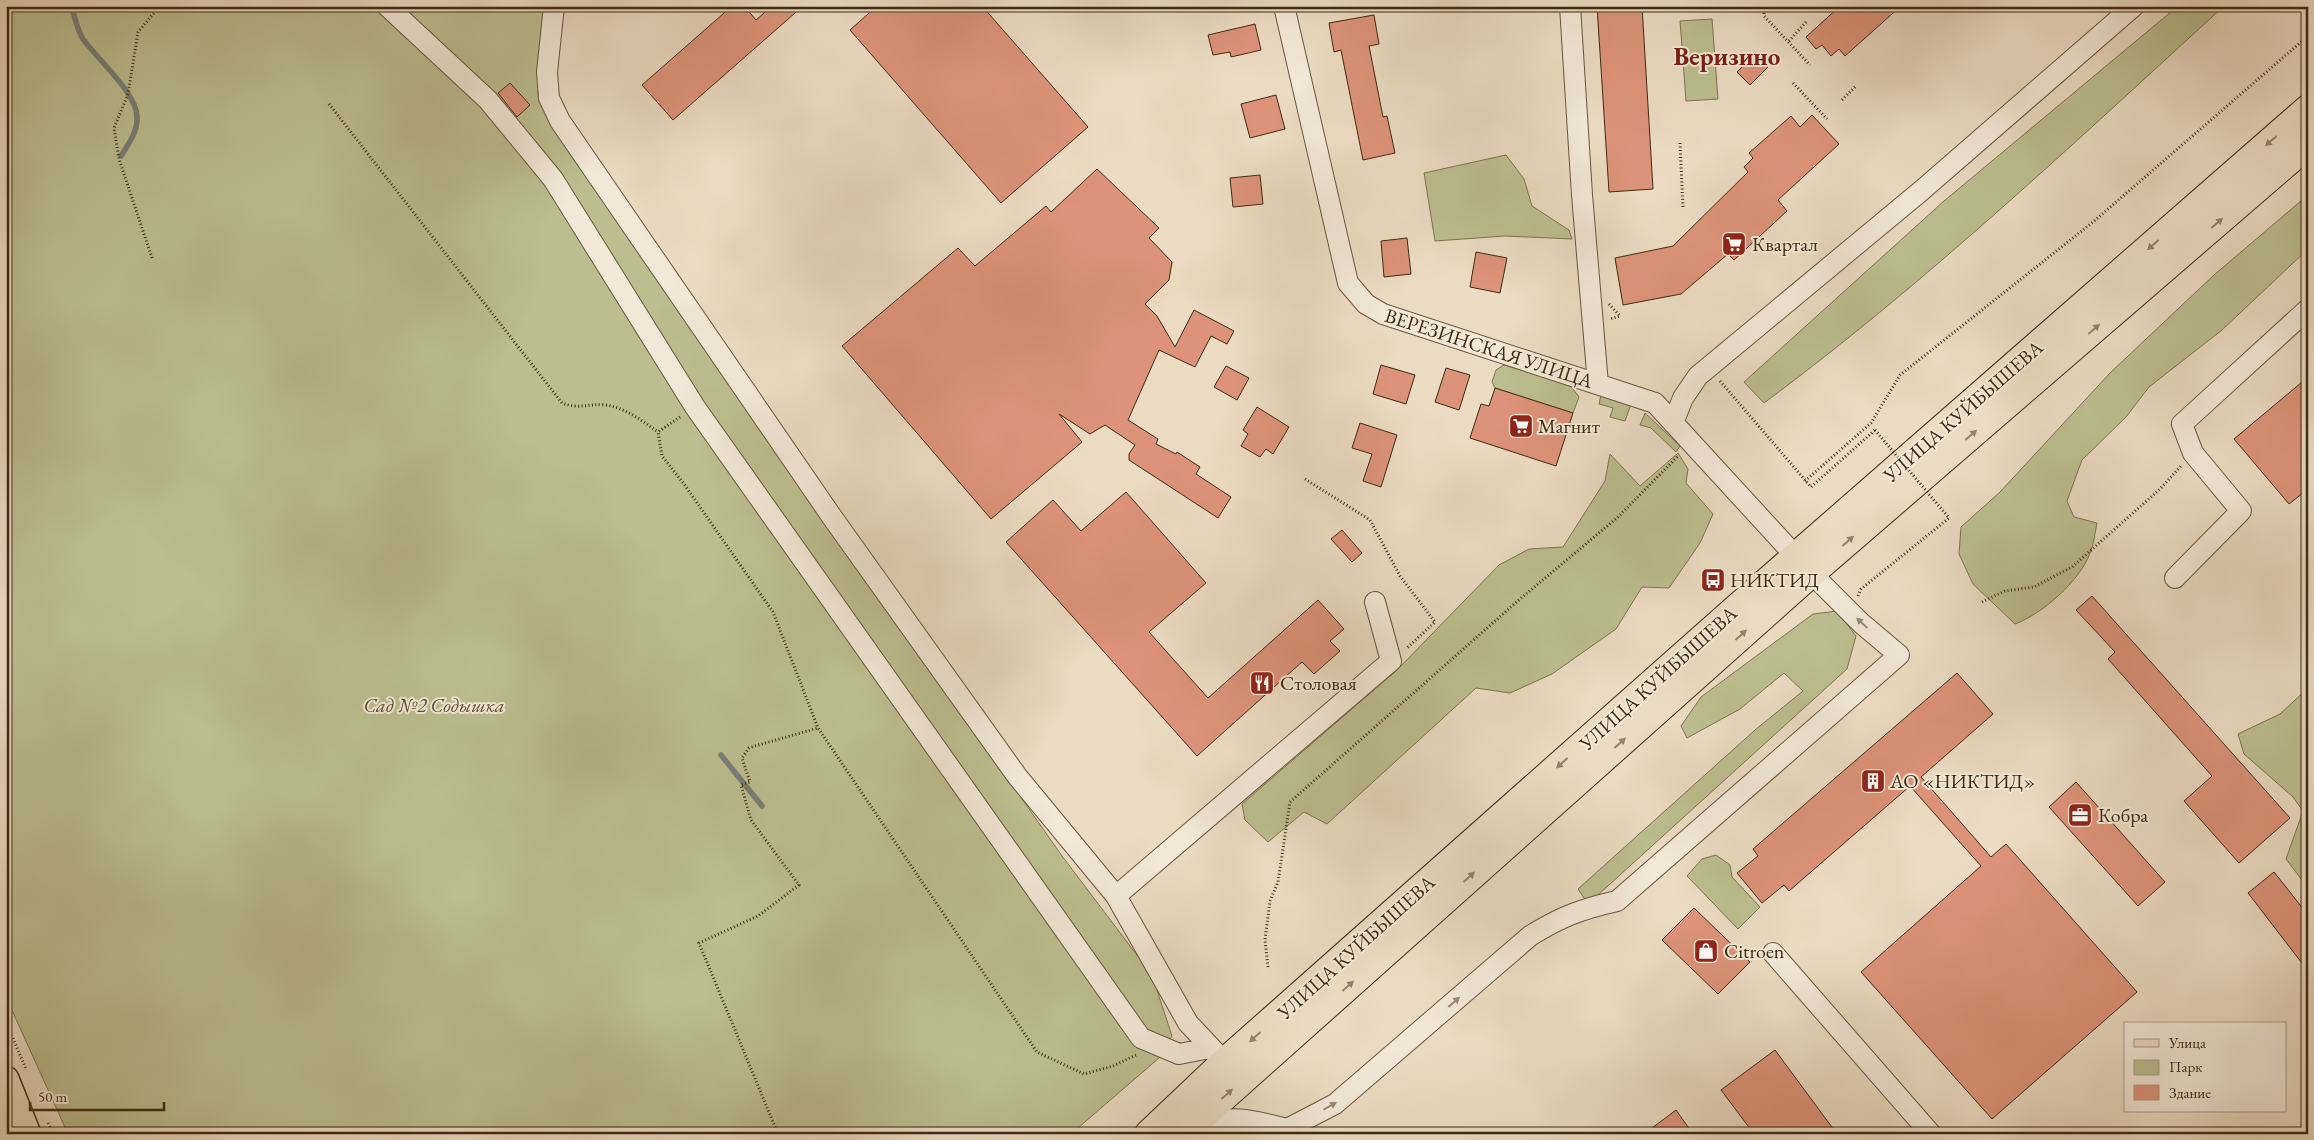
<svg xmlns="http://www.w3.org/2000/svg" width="2314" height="1140" font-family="'EB Garamond',serif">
	<rect width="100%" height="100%" fill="#ebdbc2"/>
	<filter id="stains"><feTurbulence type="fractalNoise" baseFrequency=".004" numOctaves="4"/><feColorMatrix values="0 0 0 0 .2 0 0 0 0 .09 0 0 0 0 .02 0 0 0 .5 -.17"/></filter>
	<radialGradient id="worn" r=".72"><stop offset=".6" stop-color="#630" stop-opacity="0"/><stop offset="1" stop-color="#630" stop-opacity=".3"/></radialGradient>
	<path fill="#bcbe8f" stroke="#7d7450" d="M6,6H546L538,94L570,149L725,375L1062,856L1152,975L1172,1036L1159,1058L1071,1134H68L6,997Z
		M2178,6H2224C2074,143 1927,282 1764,403L1744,382L1944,201Z
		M1712,19L1718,99L1686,101L1680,21Z
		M1506,155L1524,179L1532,206L1569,230L1572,239L1505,236L1435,241L1424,173Z
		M2308,195V249L2222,330L2149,387L2126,417L2082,460L2067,501L2074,517L2097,523C2095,532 2094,544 2090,553C2080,581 2042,614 2015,624L1973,584L1959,554L1961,527L2000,492L2110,373L2214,275Z
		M1504,365L1570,385L1579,397L1573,413L1495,388L1492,382L1496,370Z
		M1601,395L1631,404L1625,421L1610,417L1613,408L1599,404Z
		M1645,413L1680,446L1676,452L1651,428L1640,425Z
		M1678,453L1688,469L1686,483L1713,514L1700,543L1669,588L1642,587L1616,629L1552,674L1510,693L1476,688L1327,824L1304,812L1268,842L1245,820L1242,804L1397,670L1499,565L1529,549L1563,547L1605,481L1610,454L1640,486Z
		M1837,611L1856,636L1847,669L1588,904L1578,889L1755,730L1803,691L1784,673L1740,709L1687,738L1681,726L1701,697L1813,614Z
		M2308,688V888L2286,859L2303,811L2293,797L2244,754L2238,734L2280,714Z
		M1716,855L1730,865L1732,877L1760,907L1738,929L1687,876L1702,859Z"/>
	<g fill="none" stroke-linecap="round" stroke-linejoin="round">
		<path stroke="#787f79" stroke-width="5.5" d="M71,6C75,16 77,30 83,39C97,59 137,93 137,117C138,131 128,145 121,156
			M721,755L762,806"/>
	</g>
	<path fill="#dd9379" stroke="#3e2a11" d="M732,6H744L756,20L772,6H803L673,120L642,85Z
		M877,6H982L1088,127L1001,203L850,30Z
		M1597,6H1642L1653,189L1609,192Z
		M1840,6H1901L1845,56L1839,49L1831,56L1822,45L1816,49L1806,37Z
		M1374,15L1379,44L1369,46L1383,117L1387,116L1395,153L1363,160L1341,50L1334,52L1329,23Z
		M1255,24L1261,50L1231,57L1230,52L1213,55L1208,35Z
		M1755,54L1768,67L1750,85L1737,72Z
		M510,83L530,105L517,117L498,93Z
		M1276,95L1285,129L1250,138L1241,104Z
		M1812,115L1839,144L1778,200L1787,211L1734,260L1728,254L1681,294L1623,305L1615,258L1673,246L1748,172L1744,167L1753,158L1749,153L1791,116L1800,127Z
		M1097,169L1159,228L1149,238L1172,262L1169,280L1145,304L1157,316L1175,347L1194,310L1234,331L1227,344L1211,336L1195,367L1159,350L1128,420L1158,439L1156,444L1176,454L1177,452L1200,467L1196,474L1231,497L1218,518L1129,460V454L1135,445L1105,425L1090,434L1059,414L1082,442L991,519L842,346L958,248L975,266L1046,206L1051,212Z
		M1260,175L1263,204L1233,207L1230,178Z
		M1407,238L1411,274L1384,277L1381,241Z
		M1476,252L1507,258L1500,293L1470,287Z
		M1381,365L1415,375L1406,404L1373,394Z
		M1226,366L1249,378L1237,400L1214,387Z
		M1446,368L1470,375L1459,410L1435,402Z
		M2308,377V489L2289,504L2234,439Z
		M1495,388L1573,413L1556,466L1470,438L1481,404L1489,406Z
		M1257,407L1289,427L1273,454L1266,449L1260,457L1241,446L1248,434L1243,430Z
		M1360,423L1397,435L1381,487L1363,481L1372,454L1352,448Z
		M1126,492L1206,583L1149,632L1208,698L1318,600L1344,629L1330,641L1340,651L1314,674L1302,662L1197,756L1006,542L1053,500L1081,531Z
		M1342,530L1362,553L1352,562L1331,539Z
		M2092,596L2290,818L2239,863L2184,801L2212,776L2108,659L2115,652L2076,610Z
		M1957,673L1993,714L1921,777L1991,857L2006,844L2137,992L1992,1119L1861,972L1981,866L1910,786L1789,891L1784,885L1762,903L1737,873L1758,856L1753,849Z
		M2076,782L2165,882L2138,906L2049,807Z
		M2274,872L2308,915V971L2248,893Z
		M1694,908L1750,962L1718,994L1662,940Z
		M1775,1050L1837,1134H1754L1721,1090Z
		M1676,1110L1693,1134H1644Z"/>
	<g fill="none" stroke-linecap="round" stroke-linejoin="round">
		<defs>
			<path id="minor" d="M387,6L488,100L553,179L695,407L1141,1038L1179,1054L1210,1048
				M554,6L547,72L549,98L560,121L832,517L1017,776L1116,896L1188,1023L1219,1056
				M1570,6L1582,195L1598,384
				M1673,423L1683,398L1698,376L1921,191L2134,6
				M2175,578L2241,511L2193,453L2182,424L2308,309
				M1116,896L1391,661L1375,602
				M1773,953L1931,1134
				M1195,1125C1234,1115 1248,1119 1287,1129L1335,1104L1530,936C1562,916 1582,909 1617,901L1899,655L1861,623L1811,573L1655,403L1383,314L1366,304L1348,283L1284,6"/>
			<path id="major" d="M6,1079L28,1134"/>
			<path id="highway" d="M1149,1134L1225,1062L1736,609L2308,109
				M1182,1134L1811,573L2308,144"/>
		</defs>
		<use href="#minor" stroke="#69563d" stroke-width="22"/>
		<use href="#major" stroke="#3e2a11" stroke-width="28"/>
		<use href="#highway" stroke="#3e2a11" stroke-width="30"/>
		<path stroke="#3e2a11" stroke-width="3" stroke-dasharray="1 2.5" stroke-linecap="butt" d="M1764,6V16L1810,65
			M1789,41L1806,22
			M1793,83L1827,119
			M1842,100L1856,86
			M329,104L562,403C580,410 588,403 605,405C625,407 642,421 658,432
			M1680,143L1683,208
			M152,258L119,159L114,128L128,94L138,32L160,6
			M1609,304L1620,316L1610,319
			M1720,381L1811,487L1875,430
			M680,417L658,432L662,456L684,484L773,612L818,728L1037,1052L1084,1074L1113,1066L1136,1055
			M1305,479L1370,520L1400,576L1435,622L1407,648
			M1805,481L1871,423L1900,375L2093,222L2308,36
			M1858,596L1861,589L1949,518
			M1982,602L2005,591L2034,587L2072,567L2160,489L2181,466
			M1268,967L1265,940L1270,901L1278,882L1290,802L1520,599L1618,517L1679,455
			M6,1022L26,1069
			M48,1123L53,1134
			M778,1134L699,943L758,916L799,885L751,820L741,785L750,782L742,758L749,748L755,746L818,728"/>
		<use href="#minor" stroke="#f2e8d7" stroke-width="20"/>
		<use href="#major" stroke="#ebdbc2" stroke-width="25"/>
		<use href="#highway" stroke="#ebdbc2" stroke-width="28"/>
		<path stroke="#3e2a11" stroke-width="3" stroke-dasharray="1 2.5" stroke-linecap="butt" d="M1875,430L1949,518"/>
	</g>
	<defs><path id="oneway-solid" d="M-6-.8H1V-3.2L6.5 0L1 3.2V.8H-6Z" transform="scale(1.25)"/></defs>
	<g fill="#94826a">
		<use href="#oneway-solid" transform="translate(2271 141) rotate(139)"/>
		<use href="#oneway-solid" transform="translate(2217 223) rotate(-41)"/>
		<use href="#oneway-solid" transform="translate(2153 245) rotate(139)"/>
		<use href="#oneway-solid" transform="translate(2094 329) rotate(-41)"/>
		<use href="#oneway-solid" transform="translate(1971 435) rotate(-41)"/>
		<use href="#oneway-solid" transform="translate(1848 541) rotate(-41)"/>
		<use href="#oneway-solid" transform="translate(1741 635) rotate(-42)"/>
		<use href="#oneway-solid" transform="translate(1620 743) rotate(-42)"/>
		<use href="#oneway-solid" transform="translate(1562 763) rotate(138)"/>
		<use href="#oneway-solid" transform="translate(1469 877) rotate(-42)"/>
		<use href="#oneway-solid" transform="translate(1348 986) rotate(-42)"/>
		<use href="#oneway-solid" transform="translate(1255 1037) rotate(138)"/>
		<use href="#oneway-solid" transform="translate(1227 1094) rotate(-42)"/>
	</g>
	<g fill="#988974">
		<use href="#oneway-solid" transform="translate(1862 623) rotate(-137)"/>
		<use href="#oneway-solid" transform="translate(1454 1002) rotate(-41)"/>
		<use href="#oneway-solid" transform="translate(1330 1106) rotate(-30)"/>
	</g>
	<defs>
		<symbol id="supermarket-square" viewBox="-11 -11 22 22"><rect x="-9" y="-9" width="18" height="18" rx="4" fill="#8f2418" stroke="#f2e8d7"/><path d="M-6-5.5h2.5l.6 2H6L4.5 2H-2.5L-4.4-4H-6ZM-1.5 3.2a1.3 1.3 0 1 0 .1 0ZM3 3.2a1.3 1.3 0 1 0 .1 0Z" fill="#fff"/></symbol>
		<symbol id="bus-square" viewBox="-11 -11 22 22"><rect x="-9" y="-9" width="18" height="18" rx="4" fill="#8f2418" stroke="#f2e8d7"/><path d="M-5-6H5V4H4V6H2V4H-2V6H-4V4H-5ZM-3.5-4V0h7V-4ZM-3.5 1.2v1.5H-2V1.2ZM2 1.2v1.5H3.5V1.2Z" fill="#fff"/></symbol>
		<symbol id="restaurant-square" viewBox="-11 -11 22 22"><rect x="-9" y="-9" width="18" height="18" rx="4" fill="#8f2418" stroke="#f2e8d7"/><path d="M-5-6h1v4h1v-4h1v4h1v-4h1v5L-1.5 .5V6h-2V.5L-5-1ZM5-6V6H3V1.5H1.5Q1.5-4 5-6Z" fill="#fff"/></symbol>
		<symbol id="building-square" viewBox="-11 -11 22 22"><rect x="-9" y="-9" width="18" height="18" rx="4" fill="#8f2418" stroke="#f2e8d7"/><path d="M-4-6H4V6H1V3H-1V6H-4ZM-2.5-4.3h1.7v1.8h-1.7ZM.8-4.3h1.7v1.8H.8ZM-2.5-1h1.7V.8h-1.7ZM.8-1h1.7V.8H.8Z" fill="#fff"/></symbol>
		<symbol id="office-square" viewBox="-11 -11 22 22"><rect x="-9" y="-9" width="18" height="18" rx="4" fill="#8f2418" stroke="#f2e8d7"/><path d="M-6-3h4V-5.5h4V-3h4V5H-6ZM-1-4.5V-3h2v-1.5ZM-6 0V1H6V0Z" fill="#fff"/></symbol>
		<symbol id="shop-square" viewBox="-11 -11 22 22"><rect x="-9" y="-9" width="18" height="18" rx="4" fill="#8f2418" stroke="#f2e8d7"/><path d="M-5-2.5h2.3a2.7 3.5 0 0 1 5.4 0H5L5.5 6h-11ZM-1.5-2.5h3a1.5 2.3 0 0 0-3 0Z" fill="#fff"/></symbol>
	</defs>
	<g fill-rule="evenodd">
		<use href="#supermarket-square" x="1720" y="230" width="28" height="28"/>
		<use href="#supermarket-square" x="1507" y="412" width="28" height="28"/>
		<use href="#bus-square" x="1699" y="566" width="28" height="28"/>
		<use href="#restaurant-square" x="1248" y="669" width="28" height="28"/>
		<use href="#building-square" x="1859" y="767" width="28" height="28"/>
		<use href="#office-square" x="2066" y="801" width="28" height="28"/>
		<use href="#shop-square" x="1692" y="937" width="28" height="28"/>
	</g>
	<g text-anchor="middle" stroke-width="4" stroke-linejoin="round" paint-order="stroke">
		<g font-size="20" fill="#3e2a11" stroke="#f2e8d7" text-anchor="start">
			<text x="1752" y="251">Квартал</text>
			<text x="1538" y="433">Магнит</text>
			<text x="1730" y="587">НИКТИД</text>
			<text x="1280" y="690">Столовая</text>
			<text x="1890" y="788">АО «НИКТИД»</text>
			<text x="2098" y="822">Кобра</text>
			<text x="1724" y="958">Citroen</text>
		</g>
		<g font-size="20" fill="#3e2a11" stroke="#f2e8d7">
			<text transform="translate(1489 348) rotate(18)" y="7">ВЕРЕЗИНСКАЯ УЛИЦА</text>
			<text transform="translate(1963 411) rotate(-41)" y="7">УЛИЦА КУЙБЫШЕВА</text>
			<text transform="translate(1658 678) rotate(-42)" y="7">УЛИЦА КУЙБЫШЕВА</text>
			<text transform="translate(1356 947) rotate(-42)" y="7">УЛИЦА КУЙБЫШЕВА</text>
		</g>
		<g font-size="20" font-style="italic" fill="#5e4f30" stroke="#f2e8d7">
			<text x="434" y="712">Сад №2 Содышка</text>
		</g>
		<g font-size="25" font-weight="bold" fill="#7a1f14" stroke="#f2e8d7">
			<text x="1727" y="65">Веризино</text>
		</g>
	</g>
	<rect width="2314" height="1140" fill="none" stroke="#ebdbc2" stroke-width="25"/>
	<rect x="8" y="8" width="2299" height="1125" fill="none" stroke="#3e2a11" stroke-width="2.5"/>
	<rect x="12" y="12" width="2289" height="1115" fill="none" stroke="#3e2a11"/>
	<rect x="2124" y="1022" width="162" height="90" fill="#f2e8d7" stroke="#aa9c88"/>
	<rect x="2134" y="1039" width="25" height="8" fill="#ebdbc2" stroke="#aa9c88"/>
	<text x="2169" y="1048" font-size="15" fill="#3e2a11">Улица</text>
	<rect x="2134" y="1060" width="25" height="15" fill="#bcbe8f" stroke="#aa9c88"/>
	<text x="2169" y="1072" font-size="15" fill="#3e2a11">Парк</text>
	<rect x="2134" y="1085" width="25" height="15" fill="#dd9379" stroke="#aa9c88"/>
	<text x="2169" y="1098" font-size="15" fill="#3e2a11">Здание</text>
	<path d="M30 1102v8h134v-8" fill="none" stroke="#3e2a11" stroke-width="2.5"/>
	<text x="38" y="1102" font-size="15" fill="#3e2a11" stroke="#f2e8d7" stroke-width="4" paint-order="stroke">50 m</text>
	<rect width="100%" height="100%" filter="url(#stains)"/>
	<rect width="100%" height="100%" fill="url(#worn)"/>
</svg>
